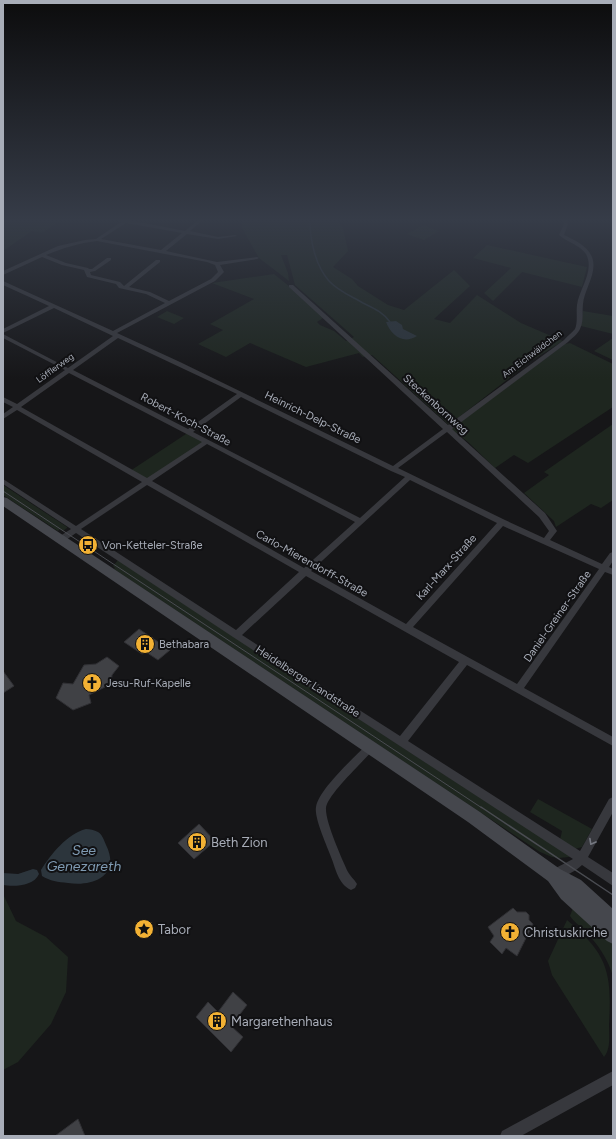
<svg xmlns="http://www.w3.org/2000/svg" width="616" height="1139" font-family="Figtree,sans-serif">
	<rect width="100%" height="100%" fill="#161618"/>
	<path fill="#1e261f" d="M3,220H61L42,233L32,231L3,251Z
		M242,220H338L343,228L348,251L333,267L352,279L358,286L388,305L404,310L454,270L470,286L434,319L450,323L477,295L521,323L563,341L531,361L449,425L372,355L363,357L359,353L306,367L250,343L226,357L198,344L223,330L210,324L254,299L212,283L274,274L326,316L317,322L320,325L334,331L346,341L354,337L295,285L287,255H281L288,273L289,281L259,258L242,228Z
		M423,225L439,231L424,240L407,234Z
		M487,245L587,267L582,287L522,272L493,301L484,293L511,268L473,258Z
		M167,311L184,318L174,324L157,317Z
		M583,311L613,316V334L581,326Z
		M613,338V360L594,351Z
		M570,343L613,364V407L528,463L514,455L495,468L468,442L451,429L565,344Z
		M613,424V500L601,508L591,504L556,527L554,521L524,493L549,475L544,472Z
		M189,432L207,441L147,481L130,471Z
		M3,485L67,527V528L63,531L60,529L58,531L3,495Z
		M119,559L266,658L494,807H497L572,855L569,857L559,858L552,857L540,852L114,569L115,568L113,566Z
		M538,799L592,829L582,847L575,849L560,840L562,831L530,812Z
		M3,894L16,921L46,937L68,957L66,992L51,1024L18,1062L3,1070Z
		M574,905L613,942V977C608,958 597,943 583,929C579,925 573,921 570,916Z
		M567,920C608,954 612,973 609,1024C609,1035 611,1049 604,1057L552,975L548,961Z"/>
	<path fill="#2c353c" d="M396,321L402,325L403,329L417,336C403,345 391,335 386,322Z
		M86,829C90,829 94,830 98,832C102,834 104,840 106,845C121,875 94,887 68,883C58,882 50,881 42,876L41,870C51,854 67,834 86,829Z"/>
	<g fill="none" stroke-linecap="round" stroke-linejoin="round">
		<path stroke="#2c353c" stroke-width="1.5" d="M310,220C310,240 315,265 329,281C338,291 351,296 363,303C373,308 383,312 390,322"/>
		<path fill="#2c353c" fill-rule="evenodd" d="M33,869L37,870L39,874C34,886 14,887 3,885V873L18,874Z"/>
	</g>
	<path fill="#404145" stroke="#303034" d="M139,629L170,650L158,660L146,652L142,654L124,642Z
		M107,657L119,666L112,675L111,684L89,695L91,703L73,710L56,698L63,683L73,684L84,665L96,664Z
		M3,671L14,686L3,693Z
		M199,824L215,841L194,859L178,843Z
		M513,908L517,912H526L529,915V920L533,924L517,956L506,948L502,954L490,942L494,936L488,927Z
		M233,992L247,1005L231,1026L243,1037L231,1052L196,1017L208,1002L218,1012Z
		M78,1119L85,1136H55Z"/>
	<g fill="none" stroke-linecap="round" stroke-linejoin="round">
		<path fill="#37383d" fill-rule="evenodd" d="M117,220H129L185,231L198,220H203L190,231L218,237L235,235L237,236L218,239L187,234L166,251L217,262L257,257L259,258L257,259L220,265L224,272L215,281L117,333L180,362L393,466L443,429L289,287V285H293L448,425L564,340C567,336 572,333 575,329C578,322 576,312 577,305C579,289 595,271 586,254C580,245 567,242 559,235L564,224L561,220H565L568,224L564,235C574,240 587,245 592,257C598,273 584,289 583,304C582,312 584,321 580,329C578,334 572,338 568,342L452,429L545,513L557,531L550,540L602,564L610,553L613,552V561L609,567L613,569V575L605,572L524,688L613,737V746L467,665L408,741L580,851L609,799L613,797V812L588,857L613,873V886L582,865C575,872 563,877 554,880L550,879L548,875L550,871L573,859L233,637L76,533L63,542H57L56,540L57,538L71,529L3,484V479L76,526L142,482L17,410L3,419V414L13,407L3,402V397L17,404L65,370L3,338V334L68,368L113,336L54,308L3,333V329L49,306L3,285V281L113,331L165,303L146,294L119,288L116,284L87,277L84,270L62,265L42,257L3,275V271L58,246L85,240L96,239L121,222ZM126,223L182,233L161,250L101,239ZM97,241L207,262L215,265L218,272L211,279L169,301L150,292L129,287L160,262V260H156L124,286L120,282L91,275L90,272L95,271L111,260V258H107L92,269H89L88,268L66,263L46,255C63,248 79,243 97,241ZM118,338L237,394L188,429L73,370ZM69,373L202,442L147,478L21,407ZM241,397L391,471L405,477L360,518L193,432ZM447,432L539,517L549,531L544,538L505,520L398,468ZM207,444L355,522L304,568L152,481ZM410,480L497,523L406,624L311,571ZM147,485L299,572L236,630L81,529ZM503,526L599,569L517,684L413,627ZM306,576L459,662L400,736L242,635Z
			M369,744L372,745L374,748L372,751C363,762 327,795 326,808C325,821 342,859 348,872C350,876 354,879 357,884L355,888L351,890C338,884 336,869 331,857C327,846 314,818 316,807C319,789 353,759 366,745Z
			M613,1071V1085L521,1136H500L502,1131Z"/>
		<path fill="#45474d" fill-rule="evenodd" d="M3,497L7,498L480,812L560,869L581,880L613,909V944L607,941L561,899L548,881L468,822L3,506Z"/>
		<path stroke="#4a4c52" stroke-width="1" d="M3,491L482,808"/>
		<path stroke="#4a4c52" stroke-width="1.5" d="M481,807L613,895"/>
	</g>
	<defs><path id="oneway-chevron" d="M-2-3.5L2.5 0L-2 3.5" fill="none" stroke-width="1.6" stroke-linecap="round" stroke-linejoin="round"/></defs>
	<use stroke="#757881" href="#oneway-chevron" transform="translate(592 842) rotate(119)"/>
	<linearGradient id="sky" x2="0" y2="1"><stop stop-color="#0c0c0d"/><stop offset="0.58" stop-color="#363c48"/><stop offset="1" stop-color="#363c48" stop-opacity="0"/></linearGradient>
	<rect width="616" height="379" fill="url(#sky)"/>
	<defs>
		<symbol id="bus-disc" viewBox="-11 -11 22 22"><circle r="9.5" fill="#f2b134" stroke="#111113"/><path d="M-5-6H5V4H4V6H2V4H-2V6H-4V4H-5ZM-3.5-4V0h7V-4ZM-3.5 1.2v1.5H-2V1.2ZM2 1.2v1.5H3.5V1.2Z" fill="#111"/></symbol>
		<symbol id="building-disc" viewBox="-11 -11 22 22"><circle r="9.5" fill="#f2b134" stroke="#111113"/><path d="M-4-6H4V6H1V3H-1V6H-4ZM-2.5-4.3h1.7v1.8h-1.7ZM.8-4.3h1.7v1.8H.8ZM-2.5-1h1.7V.8h-1.7ZM.8-1h1.7V.8H.8Z" fill="#111"/></symbol>
		<symbol id="church-disc" viewBox="-11 -11 22 22"><circle r="9.5" fill="#f2b134" stroke="#111113"/><path d="M-1.2-6h2.4v3.5h3.3v2.4h-3.3V6h-2.4V-.1h-3.3v-2.4h3.3Z" fill="#111"/></symbol>
		<symbol id="sight-disc" viewBox="-11 -11 22 22"><circle r="9.5" fill="#f2b134" stroke="#111113"/><path d="M0-6L1.8-2.2L6-1.7L2.9 1.2L3.7 5.4L0 3.3L-3.7 5.4L-2.9 1.2L-6-1.7L-1.8-2.2Z" fill="#111"/></symbol>
	</defs>
	<g fill-rule="evenodd">
		<use href="#bus-disc" x="77" y="534" width="22" height="22"/>
		<use href="#building-disc" x="134" y="633" width="22" height="22"/>
		<use href="#church-disc" x="81" y="672" width="22" height="22"/>
		<use href="#building-disc" x="186" y="831" width="22" height="22"/>
		<use href="#sight-disc" x="133" y="918" width="22" height="22"/>
		<use href="#church-disc" x="499" y="921" width="22" height="22"/>
		<use href="#building-disc" x="206" y="1010" width="22" height="22"/>
	</g>
	<g text-anchor="middle" stroke-width="4" stroke-linejoin="round" paint-order="stroke">
		<g font-size="9" fill="#a8adb8" stroke="#111113">
			<text transform="translate(532 354) rotate(-37)" y="3">Am Eichwäldchen</text>
			<text transform="translate(55 368) rotate(-36)" y="3">Löfflerweg</text>
		</g>
		<g font-size="11" fill="#a8adb8" stroke="#111113">
			<text transform="translate(436 404) rotate(42)" y="4">Steckenbornweg</text>
			<text transform="translate(313 417) rotate(26)" y="4">Heinrich-Delp-Straße</text>
			<text transform="translate(186 419) rotate(28)" y="4">Robert-Koch-Straße</text>
			<text transform="translate(312 563) rotate(29)" y="4">Carlo-Mierendorff-Straße</text>
			<text transform="translate(446 567) rotate(-48)" y="4">Karl-Marx-Straße</text>
			<text transform="translate(557 616) rotate(-55)" y="4">Daniel-Greiner-Straße</text>
			<text transform="translate(308 681) rotate(33)" y="4">Heidelberger Landstraße</text>
		</g>
		<g font-size="11" fill="#a8adb8" stroke="#111113" text-anchor="start">
			<text x="102" y="549">Von-Ketteler-Straße</text>
			<text x="159" y="648">Bethabara</text>
			<text x="106" y="687">Jesu-Ruf-Kapelle</text>
		</g>
		<g font-size="13" fill="#a8adb8" stroke="#111113" text-anchor="start">
			<text x="211" y="847">Beth Zion</text>
			<text x="158" y="934">Tabor</text>
			<text x="524" y="937">Christuskirche</text>
			<text x="231" y="1026">Margarethenhaus</text>
		</g>
		<g font-size="14" font-style="italic" fill="#7f9bb3" stroke="#111113">
			<text x="84" y="855">See<tspan x="84" dy="16">Genezareth</tspan></text>
		</g>
	</g>
	<rect width="616" height="1139" fill="none" stroke="#a8adb8" stroke-width="8"/>
</svg>
